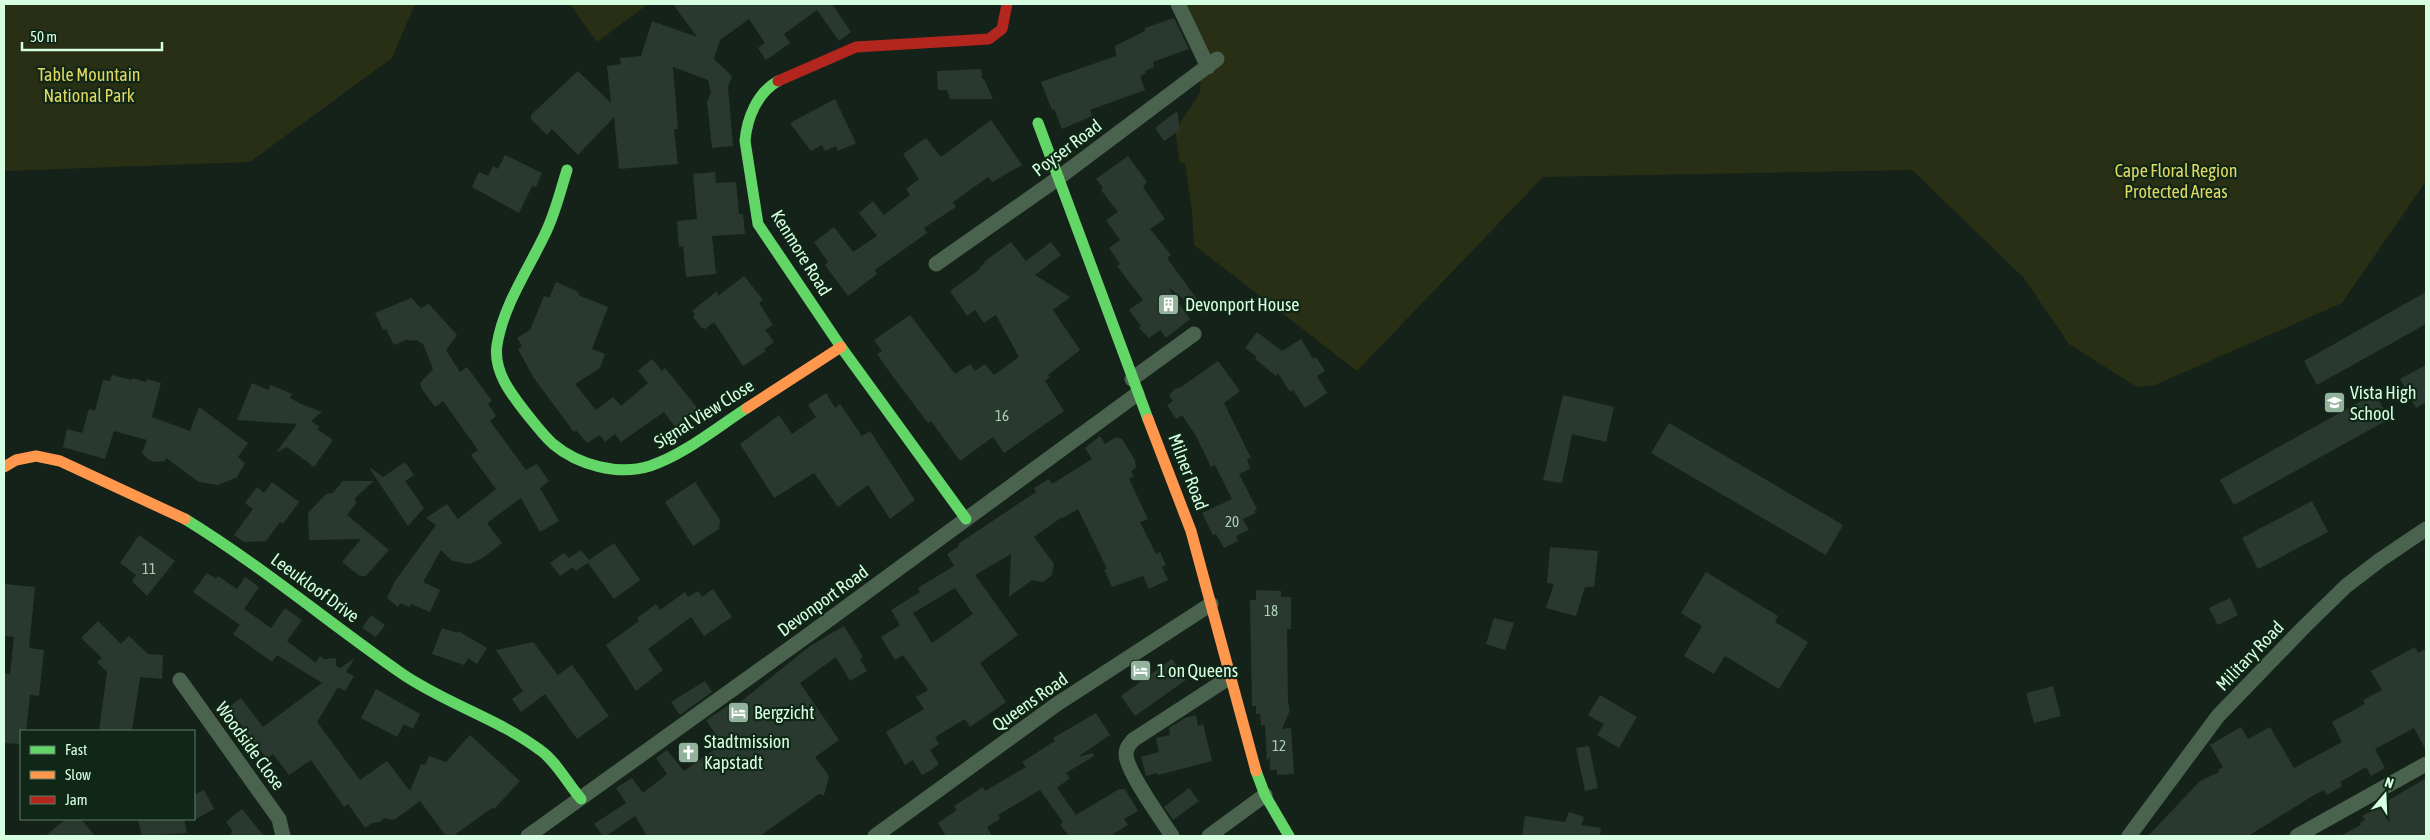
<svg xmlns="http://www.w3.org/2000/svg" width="2430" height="840" font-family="'Asap Condensed',sans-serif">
	<rect width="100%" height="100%" fill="#152219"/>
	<path fill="#292f14" d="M4,4H415L392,58L250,162L4,171Z
		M570,4H648L597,42Z
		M1183,4H2426V181L2342,303L2155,385L2137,387L2069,344L2023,277L1912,170L1543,177L1357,371L1194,245L1192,210L1185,163H1180L1175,130L1200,93L1202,48Z"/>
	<path fill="#2a392f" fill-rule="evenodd" d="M673,4H832L851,32L839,41L817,10L784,34L790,43L766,60L758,48L765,43L749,19L720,40L714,59L732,76L728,87L733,146L712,148L707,102L711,92L708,80L673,67L678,129H674L678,164L619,169L614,117L578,155L552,129L547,135L531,119V115L578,71L611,103L607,66L621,64L620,58L641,56L652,21L697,37Z
		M1174,18L1189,49L1153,62L1154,67L1145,71L1146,73L1140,76L1145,90L1090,110L1092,116L1062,129L1054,109L1052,110L1041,82L1116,56L1115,46L1145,31V28Z
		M981,69L982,79H984L993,99H950L947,90H938L937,71Z
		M835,99L856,143L838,151L836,146L825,151L822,145L811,151L790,123Z
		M1177,111L1180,130L1164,141L1155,128Z
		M991,120L1022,165L992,182L988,177L953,202L956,207L924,228L927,233L875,270L877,274L848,296L825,265L828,262L814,242L834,227L853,252L877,236L859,213L873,201L884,215L910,195L906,189L919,179L903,154L926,138L941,157Z
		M505,155L542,173L536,187L532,186L519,213L472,187L479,172L488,176L493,166L498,169Z
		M1128,156L1147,182L1143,187L1165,219L1150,229L1171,255L1167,258L1205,310L1202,314L1168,287L1190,319L1166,338L1160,330L1149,338L1139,328L1141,326L1129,310L1143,300L1117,266L1120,264L1109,248L1120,240L1106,220L1118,212L1101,190L1103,188L1096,179Z
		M715,172L716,183L736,182L739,214H743L745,234L712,236L716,274L686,277L683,246L679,247L677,221L697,219L693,174Z
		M1011,242L1026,261L1051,242L1061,255L1035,275L1070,297L1053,310L1080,350L1048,375L1050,377L1045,381L1064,411L1004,453L993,437L960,461L931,421L928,423L891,374L877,354L882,351L874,340L910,315L955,374L970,364L975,371L985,364L994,375L1019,357L996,315L984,323L975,310L967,316L950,291L980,269L979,268L985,263L984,262Z
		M744,276L763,300L759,303L773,325L765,330L774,342L764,349L766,351L743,366L714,322L705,329L702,328L693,317L695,314L692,311L717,291L718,296Z
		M556,282L575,290L579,293L578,295L608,307L592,349L605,354L600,368L575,384L596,410L613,397L621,406L648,383L638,371L652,359L662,371L665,368L698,409L675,427L664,412L621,442L615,434L605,442L600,435L587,443L576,430L574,432L533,377L518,349L522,346L517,338L530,330L544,296L549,298Z
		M2426,292V324L2317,385L2304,361Z
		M411,298L421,308L429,304L457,335L446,350L460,372L467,367L492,401L488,404L496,416L490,421L526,470L537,464L549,481L540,488L559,521L540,532L521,498L487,523L502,543L484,557L470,564L452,561L441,550L423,582L440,590L430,612L411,604L409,607L400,603L398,607L387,598L395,581L436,525L426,518L447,504L458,519L496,489L471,455L478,450L443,401L435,407L422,389L420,383L433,369L423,344L416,340L409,341L408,339L394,345L386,329L383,330L375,313Z
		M1257,332L1282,351L1301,339L1313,359L1316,357L1325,371L1317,376L1327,393L1305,408L1293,390L1290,392L1278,373L1276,376L1255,359L1257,357L1245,348Z
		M1218,361L1240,391L1224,403L1251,458L1247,459L1250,469L1239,474L1257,509L1254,511L1256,513L1243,519L1249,530L1236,536L1238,541L1224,548L1216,534L1213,535L1202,513L1232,499L1215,465L1211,467L1196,436L1182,415L1176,419L1167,405L1173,401L1169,395L1175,389L1181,387Z
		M2426,365V402L2416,408L2400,379Z
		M112,375L132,380V378L146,382L147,379L161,383L152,417L190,431L199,407L248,443L238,457L245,463L237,477L218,485L199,482L166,458L165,461L154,462L149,460L142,453L147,440L114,431L105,459L63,447L67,429L82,433L89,409L95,411L103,380L110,381Z
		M252,383L268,390L271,385L292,394L290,398L301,404L322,412L311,421L320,427L317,429L333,440L314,467L287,447L276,453L297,424L237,420Z
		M826,393L835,408L840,404L862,436L870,431L915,500L890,519L868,485L838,507L814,473L774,498L740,444L779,415L792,434L816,417L808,405Z
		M2375,393L2389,419L2234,505L2220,480Z
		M1563,395L1614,407L1606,442L1572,434L1562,483L1543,480Z
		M1669,423L1843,525L1826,555L1651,453Z
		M1100,436L1105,444L1116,437L1122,439L1135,460L1136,468L1131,471L1134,476L1129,479L1148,519L1140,522L1156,554L1160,552L1166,565L1162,567L1168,580L1149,589L1143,576L1112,587L1104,570L1107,569L1078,509L1063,518L1062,517L1034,537L1054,564L1052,575L1043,582L1032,580L1009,597L1011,554L975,575L1018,635L980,663L1006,702L970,727L965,719L935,737L939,744L930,750L939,764L931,770L922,775L913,760L905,765L886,732L924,709L916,697L928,690L903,655L895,660L881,637L900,625L891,610L920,592L918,588L954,566L947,554L959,546L958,544L1036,492L1034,488L1049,479L1052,484L1092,459L1085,448ZM955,588L973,614L932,643L913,613Z
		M405,462L414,475L405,481L424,508L408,526L370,469L371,468L383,477Z
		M343,481H374L355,498L356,503L347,515L389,550L366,576H360L342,562L361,539L309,540L308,513L326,494L333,493Z
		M272,482L299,502L283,524L280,522L266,541L244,542L234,535L253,509L245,503L257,487L264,493Z
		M695,482L720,520L719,529L693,546L665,502Z
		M2312,501L2328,532L2258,569L2242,538Z
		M139,535L175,561L147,596L132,581L136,575L120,563Z
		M614,543L640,580L614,599L588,563L576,571L573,567L560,576L550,563L564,553L569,558L581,550L589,560Z
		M1550,547L1598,551L1594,587H1585L1576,616L1546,608L1554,584L1547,583Z
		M1706,572L1778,616L1775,622L1808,642L1779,689L1725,656L1714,674L1684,656L1702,626L1681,613Z
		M207,573L216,579L218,576L237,589L245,577L259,587L244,609L271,628L285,608L302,620L287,641L316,663L320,656L324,659L336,658V666L340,668L355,658L346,672L354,676L345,691L338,687L317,722L360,780L387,761L410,791L421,764L425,765L429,756L446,762L470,735L520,781L494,809L492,808L453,836H446L420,801L394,820L384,818L380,822L372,823L365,828L348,804L344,807L311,760L289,775L273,754L267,759L228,708L241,698L263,727L322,683L277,655L272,662L233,634L240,625L193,592Z
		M4,584L35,587L29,648L44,650L39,696L30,695L26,731H21L20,744L4,743V673L10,674L14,637L4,636Z
		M713,589L732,617L704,636L691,617L648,649L663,670L636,691L606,645L639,621L637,618L656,604L660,610L685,592L688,597L698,591L702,597Z
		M1256,590L1281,591V597H1291V629H1287L1288,702L1290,710L1282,729L1291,728L1294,774L1277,775V770H1270V757L1267,761L1265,725H1261L1260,714H1256V706H1252L1250,600H1256Z
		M2230,598L2238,615L2218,625L2209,608Z
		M371,615L385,625L376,637L362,628Z
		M1494,618L1514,623L1505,650L1486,644Z
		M98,621L121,644L129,636L148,654L163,655L162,679L140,677L132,731H99L107,672L97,662L102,658L81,638Z
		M844,626L863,657L860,659L867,671L850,681L836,657L800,683L839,740L815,757L829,776L824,795L819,794L760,836H647L635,816L606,836H603L594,824L626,803L616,788L632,778L643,793L667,774L656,758L667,750L684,771L722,744L706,720L732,703L734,707L810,646Z
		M442,628L457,633L458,631L487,648L477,664L468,658L464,665L432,654Z
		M533,642L558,675L572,665L609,716L577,739L545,694L521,712L512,699L523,691L496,650Z
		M2415,647L2418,653L2426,649V750L2414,728L2375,749L2385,768L2371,776L2366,767L2340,782L2342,786L2327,795L2324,790L2314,795L2248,836H2148L2200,781L2219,772L2218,770L2223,767L2210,745L2241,727L2248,739L2270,727L2294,768L2342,742L2332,722L2365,704L2363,700L2382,690L2371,671Z
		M1172,659L1186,680L1135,716L1121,696Z
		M705,681L712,692L680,715L671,702Z
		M2053,686L2061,716L2034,723L2026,693Z
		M376,689L420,714L413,729L404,724L397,737L361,718Z
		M1600,695L1637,717L1619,748L1597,735L1604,724L1588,715Z
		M1096,713L1110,735L1078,757L1093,753L1094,756L1066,773L1070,778L1057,788L1076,815L1119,789H1125L1138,811L1124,819L1128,825L1110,836H1069L1060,825L1063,822L1040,790L998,815L1000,819L987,827L992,836H946L938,823L957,810L954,806L983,787L985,791L1026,767L1022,762L1055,741L1053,738Z
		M1196,715L1198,726L1203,724L1212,761L1158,775L1157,773L1146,776L1141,757L1159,752L1156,738L1170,735L1169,728L1185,718Z
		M1589,746L1598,788L1585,791L1576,748Z
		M2426,778V836H2340L2361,825L2360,823L2365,820L2362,816Z
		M1189,788L1199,801L1173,820L1164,807Z
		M204,790L214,809L194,820V795Z
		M242,809L264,836H231L232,830L226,822Z
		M1569,812L1584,817L1581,825L1601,828L1600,836H1522L1525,816L1565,822Z
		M66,819H81L95,836H45Z
		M138,819H184L187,833L142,836Z"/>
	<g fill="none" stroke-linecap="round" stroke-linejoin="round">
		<path stroke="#4a634f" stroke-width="15" d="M1178,4L1208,67
			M936,264L1057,179L1217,59
			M1132,379L1194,334
			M180,680L279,819L283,836
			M528,836L804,638L1137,394
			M875,836L1057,704L1211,604
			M1172,836C1162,820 1126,771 1126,754C1126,748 1129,745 1133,740L1230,677
			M1209,836L1265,795
			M2129,836L2218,716L2304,627L2346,586L2380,560L2426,529
			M2297,836L2426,764"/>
		<path stroke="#63d668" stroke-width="11" d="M778,81C757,93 747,118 745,141L758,224L841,347L966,519
			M1038,123L1148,419
			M567,170C560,192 555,214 545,234C528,270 503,306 497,345C493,371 511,394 526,413C535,424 543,435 553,444C578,465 618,476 650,466C685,454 716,428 747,408
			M185,519C260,565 328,622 401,673C444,703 499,719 540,750C556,761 568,784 581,799
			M1256,771L1265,795L1289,836"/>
		<path stroke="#ff974d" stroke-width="11" d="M747,408L841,347
			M1148,419L1191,531L1256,771
			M4,467L16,460L36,456L60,461L185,519"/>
		<path stroke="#b3261e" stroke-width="11" d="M778,81L856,47L989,39L1002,29L1007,4"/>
	</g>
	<defs>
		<symbol id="building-square" viewBox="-11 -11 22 22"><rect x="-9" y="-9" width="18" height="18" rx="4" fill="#92b29c" stroke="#102718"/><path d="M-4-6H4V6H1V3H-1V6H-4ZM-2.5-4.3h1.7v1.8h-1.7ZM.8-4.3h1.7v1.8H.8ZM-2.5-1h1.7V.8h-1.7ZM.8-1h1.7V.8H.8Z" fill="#fff"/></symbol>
		<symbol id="school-square" viewBox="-11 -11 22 22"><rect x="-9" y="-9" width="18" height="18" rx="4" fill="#92b29c" stroke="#102718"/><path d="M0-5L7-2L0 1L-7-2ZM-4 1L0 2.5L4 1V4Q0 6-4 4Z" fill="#fff"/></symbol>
		<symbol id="hotel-square" viewBox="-11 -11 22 22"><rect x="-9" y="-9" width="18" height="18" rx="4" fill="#92b29c" stroke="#102718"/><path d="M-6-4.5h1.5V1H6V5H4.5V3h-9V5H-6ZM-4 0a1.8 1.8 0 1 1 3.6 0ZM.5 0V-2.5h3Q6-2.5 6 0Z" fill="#fff"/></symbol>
		<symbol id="church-square" viewBox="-11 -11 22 22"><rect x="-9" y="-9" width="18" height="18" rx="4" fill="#92b29c" stroke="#102718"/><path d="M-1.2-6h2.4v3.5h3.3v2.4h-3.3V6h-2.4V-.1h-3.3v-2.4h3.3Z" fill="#fff"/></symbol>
	</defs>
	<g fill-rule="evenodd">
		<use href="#building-square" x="1156" y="292" width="25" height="25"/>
		<use href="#school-square" x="2322" y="390" width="25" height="25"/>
		<use href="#hotel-square" x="1128" y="658" width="25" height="25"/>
		<use href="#hotel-square" x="726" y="700" width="25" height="25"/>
		<use href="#church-square" x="676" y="740" width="25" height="25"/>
	</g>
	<g text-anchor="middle" stroke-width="4.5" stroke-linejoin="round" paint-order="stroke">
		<g font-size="15" fill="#abceb5">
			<text x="1002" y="421">16</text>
			<text x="1232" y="527">20</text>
			<text x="149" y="574">11</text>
			<text x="1271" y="616">18</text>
			<text x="1279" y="751">12</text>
		</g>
		<g font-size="18" fill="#e0d861" stroke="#102718">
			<text x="89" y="81">Table Mountain<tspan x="89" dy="21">National Park</tspan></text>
			<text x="2176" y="177">Cape Floral Region<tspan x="2176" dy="21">Protected Areas</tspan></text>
		</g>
		<g font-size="18" fill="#d6ffe2" stroke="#102718">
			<text transform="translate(1067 148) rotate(-37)" y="6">Poyser Road</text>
			<text transform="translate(801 253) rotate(58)" y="6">Kenmore Road</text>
			<text transform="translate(704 414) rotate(-32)" y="6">Signal View Close</text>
			<text transform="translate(1188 472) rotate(69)" y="6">Milner Road</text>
			<text transform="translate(315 588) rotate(36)" y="6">Leeukloof Drive</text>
			<text transform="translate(823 601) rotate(-36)" y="6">Devonport Road</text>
			<text transform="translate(2250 656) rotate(-46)" y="6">Military Road</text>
			<text transform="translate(1030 702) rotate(-35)" y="6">Queens Road</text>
			<text transform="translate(250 746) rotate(54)" y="6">Woodside Close</text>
		</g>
		<g font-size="18" fill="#d6ffe2" stroke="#102718" text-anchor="start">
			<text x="1185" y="311">Devonport House</text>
			<text x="2350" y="399">Vista High<tspan x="2350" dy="21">School</tspan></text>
			<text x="1157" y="677">1 on Queens</text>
			<text x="754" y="719">Bergzicht</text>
			<text x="704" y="748">Stadtmission<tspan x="704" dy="21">Kapstadt</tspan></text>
		</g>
	</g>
	<rect width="2430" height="840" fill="none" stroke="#d6ffe2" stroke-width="10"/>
	<rect x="20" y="730" width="175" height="90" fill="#102718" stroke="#5f7d69"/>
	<rect x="30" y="746" width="25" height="8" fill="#63d668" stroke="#5f7d69"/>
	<text x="65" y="755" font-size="15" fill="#d6ffe2">Fast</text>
	<rect x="30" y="771" width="25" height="8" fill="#ff974d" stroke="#5f7d69"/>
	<text x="65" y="780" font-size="15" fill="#d6ffe2">Slow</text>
	<rect x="30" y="796" width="25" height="8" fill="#b3261e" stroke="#5f7d69"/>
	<text x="65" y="805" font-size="15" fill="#d6ffe2">Jam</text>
	<g transform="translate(2385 795) rotate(19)" stroke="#102718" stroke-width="4" paint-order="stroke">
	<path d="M0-4L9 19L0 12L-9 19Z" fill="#d6ffe2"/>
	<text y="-8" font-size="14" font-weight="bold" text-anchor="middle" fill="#d6ffe2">N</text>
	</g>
	<path d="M22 42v8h140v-8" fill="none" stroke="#d6ffe2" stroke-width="2.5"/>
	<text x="30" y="42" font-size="15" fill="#d6ffe2" stroke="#102718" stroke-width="4" paint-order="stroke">50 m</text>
</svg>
